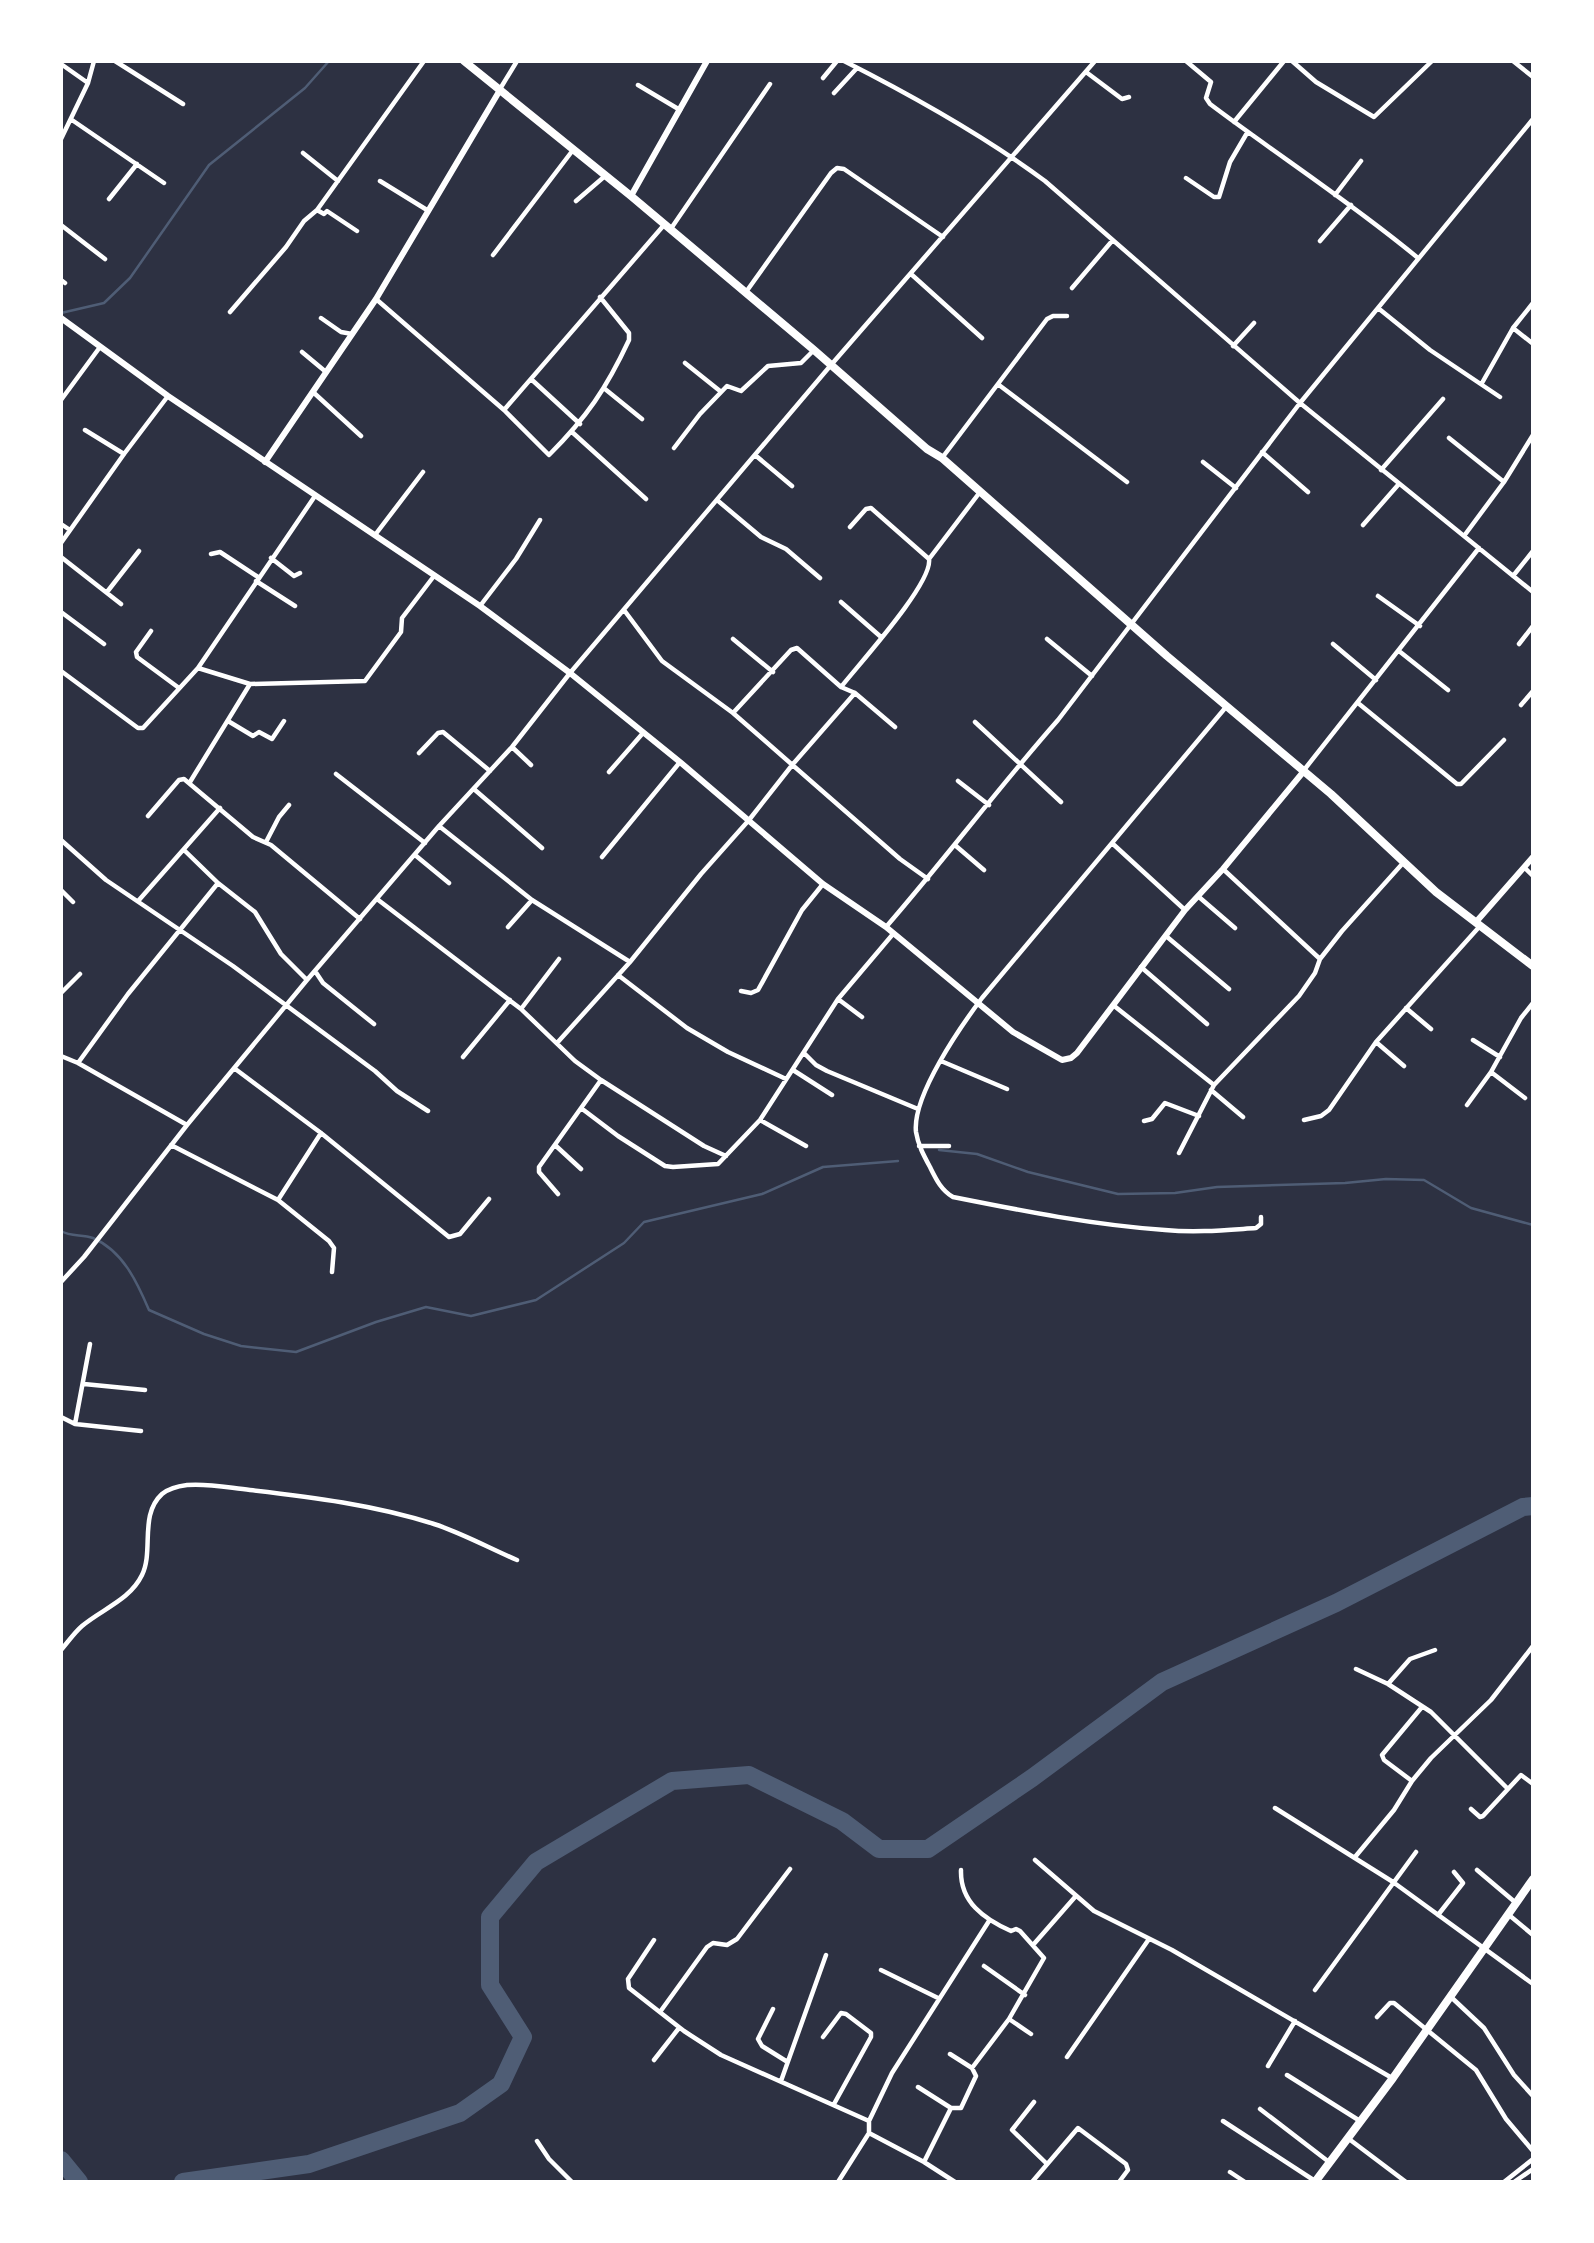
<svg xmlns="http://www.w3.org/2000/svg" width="1594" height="2243" font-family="'Source Sans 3',sans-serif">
	<rect width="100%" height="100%" fill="#2d3142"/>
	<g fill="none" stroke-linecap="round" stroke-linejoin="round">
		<path stroke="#4f5d75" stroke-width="2.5" d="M61,313L104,303L130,278L209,165L305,88L329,61
			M939,1150L977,1154L1028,1172L1118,1194L1175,1193L1217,1187L1345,1183L1386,1179L1424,1180L1471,1208L1533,1225
			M61,1231C71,1237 82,1234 93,1238C123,1251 137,1282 149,1310L204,1334L241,1346L296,1352L376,1322L426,1307L471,1316L536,1300L624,1243L644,1222L762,1194L823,1167L898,1161"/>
		<path stroke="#4f5d75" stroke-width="18" d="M61,2160L79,2182
			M183,2182L309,2164L460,2113L501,2084L523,2037L490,1985V1917L536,1862L672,1781L749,1775L842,1821L879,1849H928L1032,1778L1162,1682L1336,1603L1523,1507L1533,1506"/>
		<path stroke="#fff" stroke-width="4.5" d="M115,61L183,104
			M844,61C913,96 983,135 1045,181L1300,403L1533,592
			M1186,61L1211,82L1206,98L1210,104C1279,156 1352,203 1418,258
			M1292,61L1316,82L1374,117L1432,61
			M1513,61L1533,77
			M61,64L88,83
			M1086,72L1122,99L1129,97
			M823,78L837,61
			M638,85L680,110
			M500,89L517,61
			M834,93L857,68
			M72,120L164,183
			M1234,122L1284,61
			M61,139L88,83L94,61
			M303,153L338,181
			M1186,178L1214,197H1219L1230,162L1247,133
			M380,181L427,210
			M1335,195L1361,161
			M109,199L137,164
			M576,201L605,176
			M317,210L324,214L327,211L357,231
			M61,225L105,259
			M670,230L770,84
			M1320,241L1351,205
			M493,255L573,150
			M911,274L982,338
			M61,280L65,283
			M1072,288L1112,241
			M746,292L831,173L837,168L844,169L943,237
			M376,299L504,410L549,455C587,417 606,389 629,340V333L600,297
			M1378,308L1430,350L1500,397
			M230,312L286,247L304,221L317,210L424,61
			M321,318L341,332L352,334
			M1513,328L1533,303
			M1233,346L1254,323
			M302,352L326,372
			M685,363L720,391
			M531,379L580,424
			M1482,383L1513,328L1532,343
			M999,385L1127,482
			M605,389L642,419
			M313,392L361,436
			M61,400L100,347
			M504,410L664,225
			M85,430L124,454
			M572,432L646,499
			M1449,438L1504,482
			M674,448L700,414L727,386L741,391L768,366L801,363L814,350
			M1262,452L1308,492
			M755,455L792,486
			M942,458L1047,319L1053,316H1067
			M1203,462L1236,488
			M1381,470L1443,399
			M717,500L761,537L786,549L820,578
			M61,524L70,530
			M1363,525L1398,485
			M850,527L866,509L871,508L929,559
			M375,535L423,472
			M1464,536L1504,482L1533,435
			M61,543L124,454L168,396
			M211,554L220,552L258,577
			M61,557L121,604
			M271,558L294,576L300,573
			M1513,576L1533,551
			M256,581L295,606
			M107,592L139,551
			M1378,596L1420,626
			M841,602L881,637
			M480,606L516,559L540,520
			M624,610L662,661L733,713L900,859L928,879
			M61,612L104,644
			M151,631L136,652L137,657L179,688
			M733,639L773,672
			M1047,639L1092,676
			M1333,644L1376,680
			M1519,644L1533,626
			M1399,651L1448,690
			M198,668L250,684L365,681L401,632L402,618L434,576
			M61,671L138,728H143L198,668L315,496
			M841,687C859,664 933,583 929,559L980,492
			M1358,703L1457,784H1461L1504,740
			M1521,705L1533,691
			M1226,707L982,998C961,1026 912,1096 916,1132C918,1145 924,1156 930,1167C936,1179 941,1190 953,1197C1023,1211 1093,1225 1165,1230C1196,1233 1226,1230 1256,1228L1261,1224V1217
			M733,713L791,650L797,648L841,687L855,693L895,727
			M228,721L253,736L259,732L272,739L284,721
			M975,722L1061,802
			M512,747L531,765
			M419,753L438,733L443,732L490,771
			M1304,770L1479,548
			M609,772L643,733
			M336,774L425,843
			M958,781L989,805
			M190,782L250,684
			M475,790L542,848
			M148,816L179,780L184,779L253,837L271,845L360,919
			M439,826L532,900L630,962
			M61,840L106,880L233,966L375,1071L397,1091L428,1111
			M266,842L279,817L289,805
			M1113,844L1185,910
			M956,846L984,870
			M184,850L218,883L255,912L281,954L307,980
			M415,855L449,883
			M602,857L680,762
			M1524,867L1533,876
			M1223,869L1320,959
			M61,890L73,902
			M1199,897L1235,928
			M377,899L521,1009L575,1061L601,1080L704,1146L726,1156
			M139,900L220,808
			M508,927L532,900
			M886,927C945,859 999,787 1058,720L1300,403L1533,119
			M1166,936L1229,989
			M1141,967L1207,1024
			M315,971L323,983L374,1024
			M618,975L687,1028L728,1052L786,1079
			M741,991L751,993L758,990L802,910L823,884
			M61,993L80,974
			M838,999L862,1017
			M1113,1005L1214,1085
			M1406,1008L1431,1029
			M521,1009L559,959
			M1473,1040L1500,1057
			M1376,1042L1404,1066
			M557,1043L630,962L701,874L749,820L793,764L855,693
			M804,1053L816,1065L827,1071L918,1109
			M61,1056L78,1063L187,1125
			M463,1057L510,1000
			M941,1061L1007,1089
			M78,1063L128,994L218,883
			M234,1068L321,1133L449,1237L460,1234L489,1199
			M793,1070L832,1095
			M1491,1072L1525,1098
			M1211,1090L1243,1117
			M1467,1105L1491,1072L1521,1018L1533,1003
			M581,1108L618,1136L665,1166L673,1167L718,1164L760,1120L838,999L893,934
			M760,1120L806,1146
			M1304,1120L1321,1116L1329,1110L1376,1042L1480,926
			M1144,1121L1152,1119L1165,1103L1199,1116
			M171,1145L278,1200L329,1241L334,1248L332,1272
			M555,1145L581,1169
			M919,1146H949
			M1179,1153L1214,1085L1299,996L1315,973L1320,959L1342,931L1403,863
			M558,1194L539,1172V1167L601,1080
			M278,1200L321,1133
			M61,1282L84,1257L187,1125L307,980L439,826L512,747L570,673L831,365L1095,61
			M84,1384L145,1390
			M61,1417L75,1424L90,1344
			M75,1424L141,1431
			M61,1650C68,1642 74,1633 82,1626C102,1609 130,1600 142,1575C154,1551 139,1515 162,1494C168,1489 179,1486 187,1485C208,1483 230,1488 250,1490C311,1497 375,1505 434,1524C462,1533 489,1548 517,1560
			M1356,1669L1388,1684L1431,1712L1508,1789
			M1388,1684L1410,1659L1435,1650
			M1412,1781L1384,1760L1382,1755L1422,1707
			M1275,1808L1393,1882L1533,1984
			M1471,1809L1480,1817L1483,1816L1521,1775L1533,1784
			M1355,1857L1394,1810L1412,1781L1431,1758L1491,1700L1533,1646
			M1035,1860L1094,1911L1172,1950L1392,2078
			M961,1870C960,1902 984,1919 1011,1931L1016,1929L1020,1931L1044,1958L1009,2019L972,2068
			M1477,1870L1516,1903
			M1438,1915L1463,1883L1454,1872
			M1509,1915L1533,1935
			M654,1940L628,1979L629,1988L684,2031L721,2055L869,2121V2133
			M1033,1945L1075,1897
			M984,1966L1025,1995
			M881,1970L938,1998
			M1315,1990L1416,1852
			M1451,1997L1484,2028L1514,2075L1533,2096
			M773,2009L758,2039L762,2046L786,2061
			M660,2012L707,1947L713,1943L727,1945L737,1939L790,1869
			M1377,2017L1390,2003H1394L1476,2070L1506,2119L1533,2151
			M1009,2019L1031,2034
			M823,2037L841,2013L846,2014L871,2033V2037L834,2104
			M1067,2057L1149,1939
			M654,2060L679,2028
			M1268,2066L1295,2021
			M1287,2075L1360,2121
			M781,2081L826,1955
			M918,2087L951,2108H961L976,2076L972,2068L950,2054
			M1034,2102L1012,2130L1046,2163
			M1260,2109L1329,2162
			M869,2121L892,2073L989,1921
			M1223,2121L1315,2181
			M869,2133L924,2162L955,2182
			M1349,2139L1406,2182
			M537,2141L549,2159L572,2182
			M924,2162L951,2108
			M1230,2172L1245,2182
			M838,2182L869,2133
			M1032,2182L1078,2128L1126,2164L1128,2170L1119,2182
			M1504,2182L1533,2159
			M1514,2182L1533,2169"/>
		<path stroke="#fff" stroke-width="6" d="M631,196L707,61
			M61,318L168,396L480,606L570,673L680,762L823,884L886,927L1013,1032L1062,1060L1071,1058L1077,1053L1185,910L1223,869L1304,771
			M265,462L376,299L500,90
			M1476,922L1533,857"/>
		<path stroke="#fff" stroke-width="8" d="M464,61L631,196L814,350L927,449L942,458L1167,656L1331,794L1436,892L1533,966
			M1315,2182L1393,2078L1533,1879"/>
	</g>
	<rect width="1594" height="2243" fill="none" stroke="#ffffff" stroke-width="126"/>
</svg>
